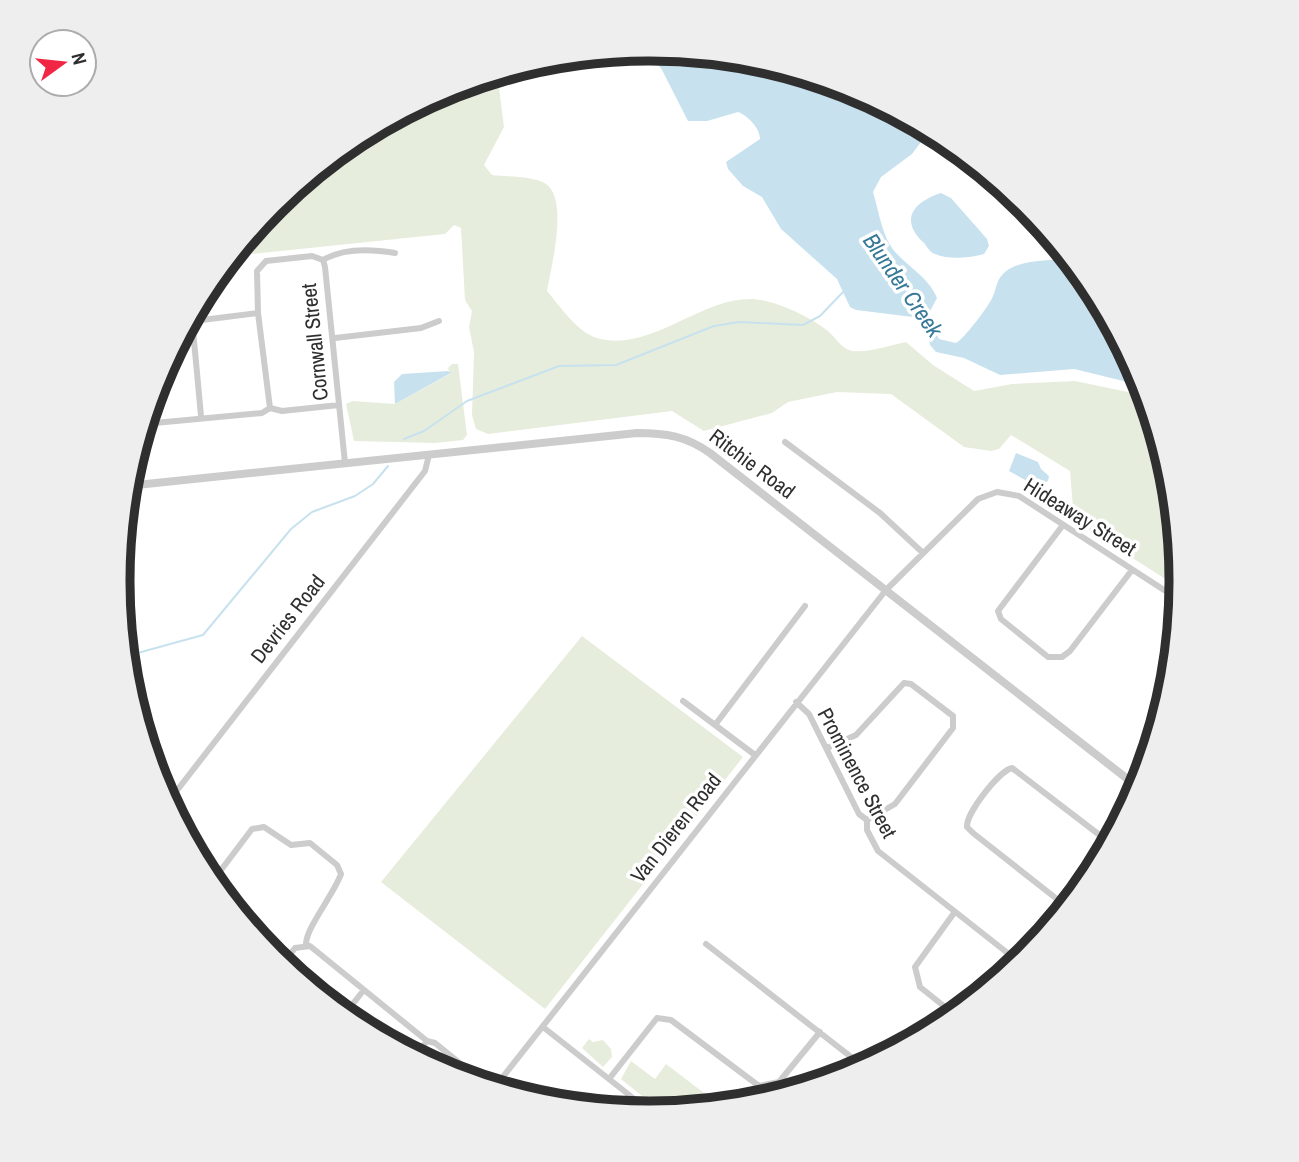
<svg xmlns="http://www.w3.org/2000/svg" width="1299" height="1162" font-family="'Archivo Narrow',sans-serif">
	<rect width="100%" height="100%" fill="#fff"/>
	<path fill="#e7eddc" d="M491,76L498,80L504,127L484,165L492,175C507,177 534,176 546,184C569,200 551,268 547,291C560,306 577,332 597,338C650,353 698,299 750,299C773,299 806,315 824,328C835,335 840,349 853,351C868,353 891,345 906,342L933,365L974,391L1012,384L1075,381L1147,396L1171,478L1181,585L1170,582L1089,530L1073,508L1070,471L1011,435L999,449L991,451L964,447L891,394L837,392L788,402L772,413L704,431L672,411L488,434L476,429L472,415L474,352L469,327L472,311L465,300L461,228L454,225L445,234L231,256L274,205L354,138L446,89Z
		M452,364H458L467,435L463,440L435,443L354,441L346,404L353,401L395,404L450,374L448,368Z
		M582,636L743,757L545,1009L381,882Z
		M589,1039L593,1042L603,1040L611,1049L612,1057L603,1067L582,1048Z
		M631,1061L655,1079L666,1064L721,1106L662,1112L621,1079Z"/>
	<path fill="#c7e2ee" d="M646,49L754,59L853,90L930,130L912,154L881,177L873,192C878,208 881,230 890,245C903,265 928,275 937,298L927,317L939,339L956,343C963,340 990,305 993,296C997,287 996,280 1005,272C1021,259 1050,261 1069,258L1092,286L1144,386L1074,369L1000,375L964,358L936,352L930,345L927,326L921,318L856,310L850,307L837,279L781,229L762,197L743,186L728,169L726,162L760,139C760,128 748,116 738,112L707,121H688L661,68L647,55Z
		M941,193L951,198L987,239L989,246L984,254C970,258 949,260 935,254C931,253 927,247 924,243C899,220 913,202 941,193Z
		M448,371L451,373L395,404L394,382L402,374Z
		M1016,453L1038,462L1041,469L1049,476L1048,481L1036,486L1009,471Z"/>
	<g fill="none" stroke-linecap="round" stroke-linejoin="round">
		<path stroke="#c7e2ee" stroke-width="2" d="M404,439L424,431L467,401L559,366L616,365L714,326L739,322L803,325L820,316L843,292
			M126,663L134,654L203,635L291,529L312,512L355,496L373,484L388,466"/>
		<path stroke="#ccc" stroke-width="6" d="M323,260C343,248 372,249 395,253
			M335,338L421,328L439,321
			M270,408L258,313L257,271L266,261L312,256L323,260L325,267L345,463
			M201,416L193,330L202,320L258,313
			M144,424L262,413L270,408L282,411L339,405
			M785,442L880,513L922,552
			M1063,525L998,611L1001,619L1048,657H1062L1070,651L1132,570
			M683,701L755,755
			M796,702L809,714L859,814L867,820V830L878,851L1019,962
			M715,725L805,606
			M827,748L856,735L904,683L911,684L953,716V728L895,804L867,820
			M168,802L425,471L429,455
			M212,882L252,829L264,827L291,845L310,843L337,865L341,874C334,894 306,928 306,944
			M1067,907L973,833L967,827C966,813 999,771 1012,768L1110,843
			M954,913L915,967L920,987L955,1015
			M706,944L864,1067
			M282,965L295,948L310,946L427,1041L435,1043L487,1085
			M344,1015L363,991
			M543,1027L652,1113
			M415,1056L427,1041
			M609,1079L657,1018L671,1020L759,1086L779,1082L820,1032
			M495,1087L886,590L978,499L997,492L1019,496L1164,590
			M766,1099L767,1085"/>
		<path stroke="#ccc" stroke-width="8" d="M127,486L637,433C666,433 686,436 710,453L1139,788"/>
	</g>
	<g text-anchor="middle" stroke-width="7" stroke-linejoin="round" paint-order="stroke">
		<g font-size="21" fill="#2f2f2f" stroke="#fff">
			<text transform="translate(315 342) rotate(-96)" y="7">Cornwall Street</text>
			<text transform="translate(752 464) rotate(37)" y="7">Ritchie Road</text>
			<text transform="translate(1080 517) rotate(32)" y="7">Hideaway Street</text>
			<text transform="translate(288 619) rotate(-52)" y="7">Devries Road</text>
			<text transform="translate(857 773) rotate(62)" y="7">Prominence Street</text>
			<text transform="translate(676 828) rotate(-52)" y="7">Van Dieren Road</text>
		</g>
		<g font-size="23" font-style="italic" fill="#377998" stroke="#fff">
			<text transform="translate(903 285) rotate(55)" y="8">Blunder Creek</text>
		</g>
	</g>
	<path d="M0 0H1299V1162H0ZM649 61H650A519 519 0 0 1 1169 580V582A519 519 0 0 1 650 1101H649A519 519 0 0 1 130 582V580A519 519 0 0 1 649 61Z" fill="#eee" fill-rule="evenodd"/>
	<path fill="none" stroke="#2f2f2f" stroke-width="9" d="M649 61H650A519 519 0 0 1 1169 580V582A519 519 0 0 1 650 1101H649A519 519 0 0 1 130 582V580A519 519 0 0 1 649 61Z"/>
	<g transform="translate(63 63) rotate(75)"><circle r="33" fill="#ffffff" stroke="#acacac" stroke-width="2"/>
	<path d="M0-5L12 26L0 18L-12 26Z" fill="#f12644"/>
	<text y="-10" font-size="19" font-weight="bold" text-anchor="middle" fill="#2f2f2f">N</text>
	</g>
</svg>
